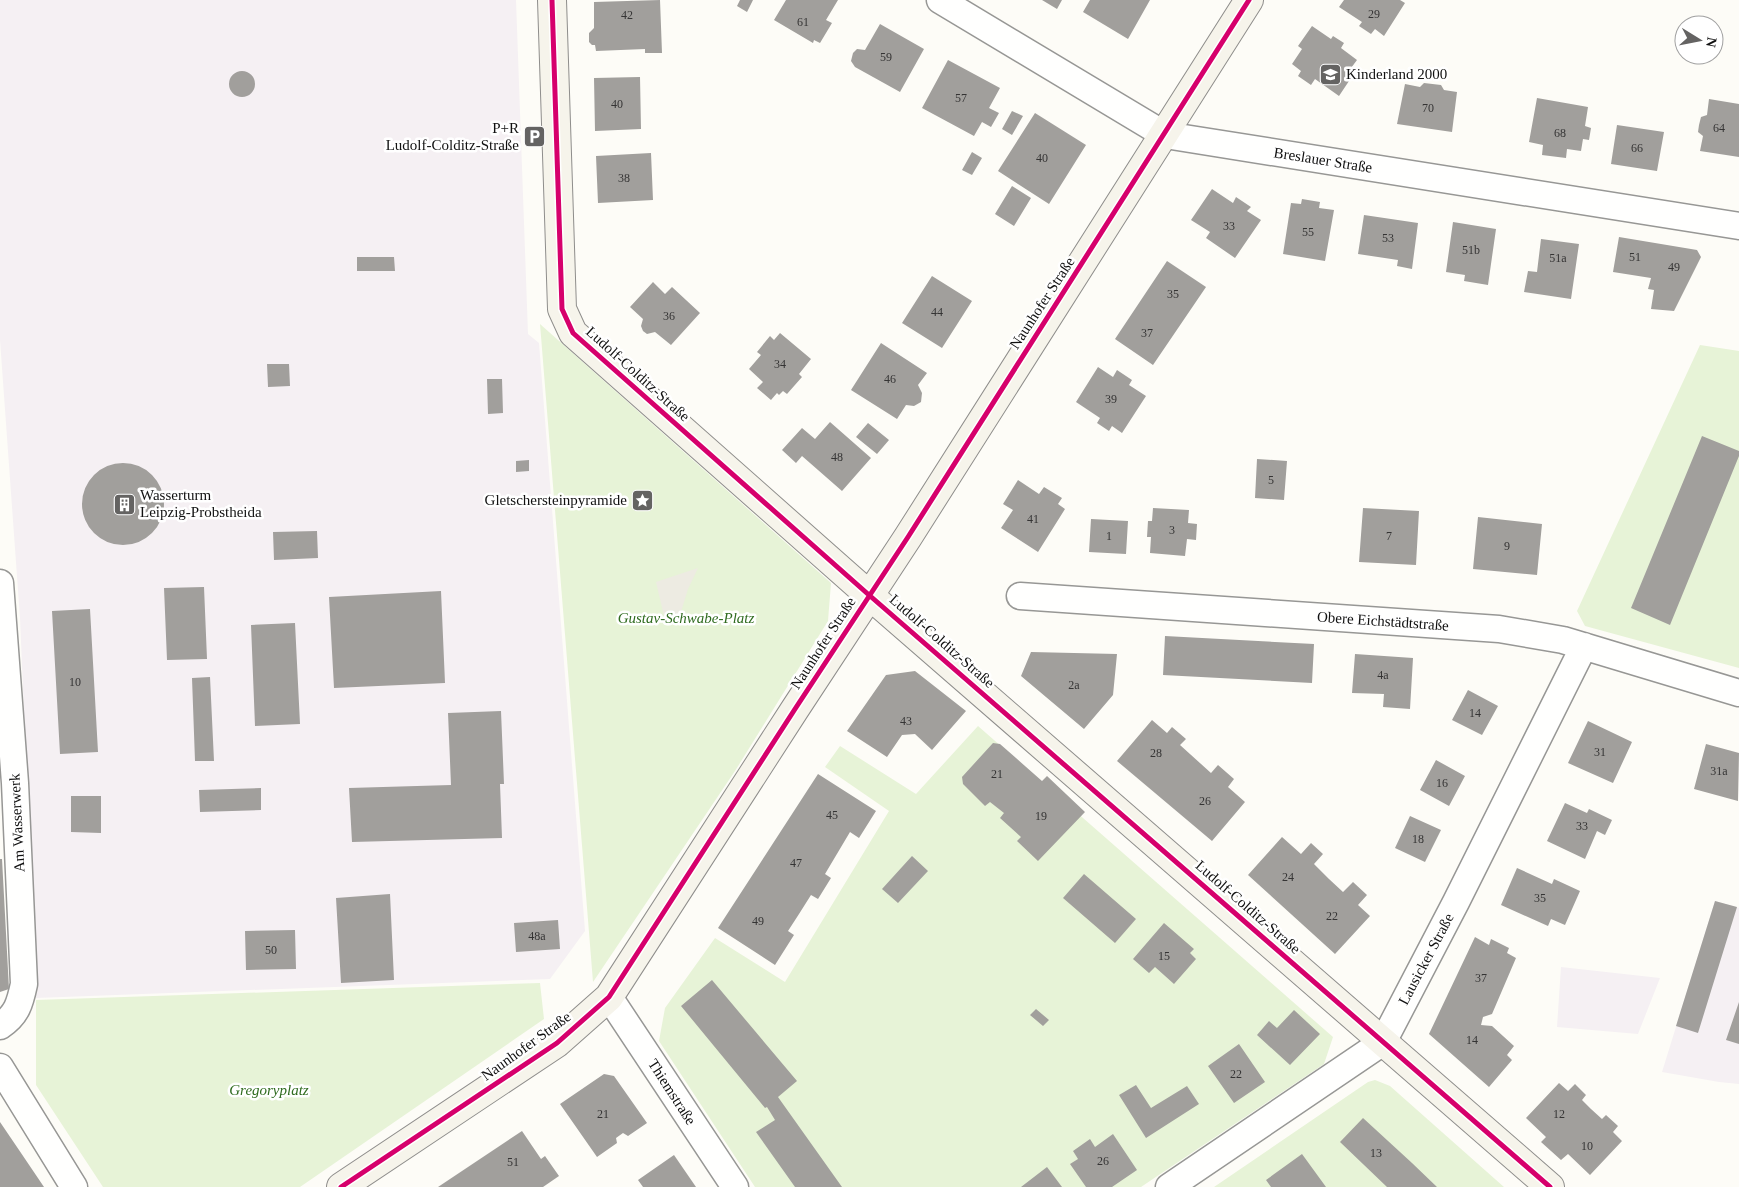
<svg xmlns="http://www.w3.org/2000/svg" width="1739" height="1187" font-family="'Times New Roman',serif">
	<rect width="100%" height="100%" fill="#fdfcf7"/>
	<path fill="#f5f0f3" d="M0,0H516L528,334L539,343L585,931L550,979L36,998L20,618L0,340Z
		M1715,901L1739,908V1084L1719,1082L1662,1072Z
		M1561,967L1660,978L1638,1034L1557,1027Z"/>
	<path fill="#e7f3d7" d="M540,324L831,583L828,621L735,771L593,982Z
		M1700,345L1739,351V668L1585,626L1577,611Z
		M978,726L1333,1037L1324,1064L1141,1187H755L659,1041L665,1008L715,938L785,982L889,811L825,767L840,746L916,794Z
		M540,983L544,1019L300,1187H103L36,1085V1000Z
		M1375,1080L1390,1086L1504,1187H1214L1368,1082Z"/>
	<path fill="#edebe2" d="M698,568L688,589L680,615L664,616L656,582Z"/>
	<path fill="#a19f9c" d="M660,0L662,53H645V49L596,51L595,45H592L589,42V33L594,28V2Z
		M740,0H753L747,12L737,6Z
		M786,0H838L826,20L832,23L820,43L814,40L813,43L774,20Z
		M1042,0H1062L1057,9Z
		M1090,0H1150L1128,39L1083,12Z
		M1344,0H1400L1405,3L1384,36L1375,29L1371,34L1359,26L1362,22L1339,7Z
		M880,24L924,49L900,92L855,67L851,61L853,53L857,49L865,50Z
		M1312,26L1331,39L1333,36L1344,43L1341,48L1357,60L1348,72L1353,75L1339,96L1315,79L1311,85L1298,76L1301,71L1292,64L1302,49L1298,46Z
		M948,60L1000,88L989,108L999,113L991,127L982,122L974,136L922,108Z
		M229 84a13 13 0 1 1 26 0a13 13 0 1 1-26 0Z
		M640,77L641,129L595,131L594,78Z
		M1424,83L1441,85L1444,90L1457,92L1452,132L1397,124L1405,84L1420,87Z
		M1537,98L1588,107L1585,126L1591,128L1589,140L1583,139L1581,151L1567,149L1566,158L1542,155L1543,145L1529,142Z
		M1709,99L1739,104V157L1700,151L1703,136L1698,132L1699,125L1701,117L1707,115Z
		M1012,111L1023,116L1012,135L1002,129Z
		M1035,113L1086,145L1049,204L998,171Z
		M1617,125L1664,132L1657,171L1611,164Z
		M972,152L982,158L972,175L962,170Z
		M651,153L653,200L598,203L596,156Z
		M1012,186L1031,198L1014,226L995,214Z
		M1212,189L1233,203L1236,197L1251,207L1247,211L1261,220L1235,258L1206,238L1210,232L1191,220Z
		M1302,199L1320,202L1319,208L1334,210L1325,261L1283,254L1291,203L1301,204Z
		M1364,215L1418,223L1412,269L1397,266L1398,260L1358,254Z
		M1453,222L1496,229L1488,285L1464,281L1465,275L1446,272Z
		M1619,237L1697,250L1701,257L1674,311L1651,309L1654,290L1648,289L1651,278L1613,272Z
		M1541,239L1579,244L1571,299L1524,292L1528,271L1537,272Z
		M357,257H394L395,271H357Z
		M1167,261L1206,287L1153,365L1115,339Z
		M932,276L972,301L942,348L902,323Z
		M653,282L665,294L672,287L700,313L671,345L655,332L647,334L643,331L641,326L643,319L630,307Z
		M780,333L811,359L799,374L802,377L787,394L783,391L779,395L777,393L771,400L757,388L763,382L749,369L761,355L757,352L770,336L774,340Z
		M881,343L927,373L918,385L922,393L921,402L914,406L906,405L897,419L851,390Z
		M267,364H289L290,386L268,387Z
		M1098,367L1113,377L1117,370L1132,380L1129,385L1146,396L1122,433L1112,426L1109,431L1097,423L1100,418L1076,402Z
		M487,379H502L503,413L488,414Z
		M830,422L871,458L842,491L802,456L796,463L782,450L802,428L815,439Z
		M868,423L889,440L877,454L856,437Z
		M1702,436L1739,451V456L1670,625L1631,608Z
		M1257,459L1287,461L1284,500L1255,498Z
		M529,460V471L516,472V461Z
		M82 504a41 41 0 1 1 82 0a41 41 0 1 1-82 0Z
		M1018,480L1039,494L1044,487L1062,498L1058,504L1065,509L1038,552L1001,528L1013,510L1003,504Z
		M1153,508L1189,510L1188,523L1197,524L1196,540L1187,539L1185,556L1150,553L1151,537H1147L1148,521H1152Z
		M1363,508L1419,511L1416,565L1359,562Z
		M1478,517L1542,524L1537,575L1473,569Z
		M1091,519L1128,521L1126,554L1089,552Z
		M317,531L318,558L274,560L273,532Z
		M204,587L207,659L167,660L164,588Z
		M441,591L445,683L334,688L329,597Z
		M90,609L98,752L60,754L52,611Z
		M295,623L300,724L255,726L251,625Z
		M1165,636L1314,644L1312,683L1163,675Z
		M1031,652L1117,654L1113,695L1084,729L1021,676Z
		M1355,654L1413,658L1410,709L1383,707L1384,694L1352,693Z
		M915,671L966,711L932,750L915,734L902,735L887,757L847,731L886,675Z
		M210,677L214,761H195L192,678Z
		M1468,690L1498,706L1482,735L1452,720Z
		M501,711L504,784H500L502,838L352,842L349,788L451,785L448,713Z
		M1152,720L1167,733L1172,727L1186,739L1180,745L1211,773L1218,765L1234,779L1228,787L1245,802L1212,841L1117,761Z
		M1588,721L1632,742L1613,783L1568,763Z
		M993,743L1000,744L1042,781L1047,776L1085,812L1038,861L1017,841L1021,837L1000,818L1004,813L990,802L985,806L963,784L962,777Z
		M1706,744L1739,753L1738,801L1694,789Z
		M1436,760L1465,776L1449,806L1420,790Z
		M818,774L876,811L859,838L850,832L825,874L831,878L818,899L811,895L799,914L788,931L794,935L775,965L718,928Z
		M261,788V810L200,812L199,790Z
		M71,796H101V833L71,832Z
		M1565,803L1587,813L1589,809L1612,820L1605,835L1597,831L1585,859L1547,841Z
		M1410,816L1441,830L1425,862L1395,848Z
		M1282,837L1301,854L1311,843L1323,854L1314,864L1329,879L1343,892L1353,882L1367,895L1358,905L1370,916L1335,954L1248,875Z
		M912,856L928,871L898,903L882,889Z
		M0,859H2L9,989L0,992Z
		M1517,868L1552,884L1554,879L1580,891L1565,925L1551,919L1548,926L1501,905Z
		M1084,874L1136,919L1115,943L1063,898Z
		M390,894L394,980L341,983L336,898Z
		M1715,901L1737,907L1698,1033L1676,1026Z
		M558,920L560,949L516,952L514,923Z
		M1164,923L1194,949L1190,953L1196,959L1174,984L1155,967L1149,973L1133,959Z
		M295,930L296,969L246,970L245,931Z
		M1475,937L1489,945L1491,939L1509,948L1507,953L1516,958L1492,1014L1483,1017L1481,1025L1492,1026L1514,1046L1507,1055L1512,1060L1489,1087L1429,1034Z
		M712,980L797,1081L778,1097L842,1187H795L756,1132L775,1120L767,1107L765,1108L681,1006Z
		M1739,1002V1044L1726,1040Z
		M1036,1009L1049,1020L1043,1026L1030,1015Z
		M1294,1010L1320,1034L1290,1065L1257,1035L1269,1021L1277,1028Z
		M1239,1044L1265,1082L1234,1103L1208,1066Z
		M604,1074L614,1076L647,1123L628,1136L623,1133L616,1138L617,1143L597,1157L560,1104Z
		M1559,1083L1568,1091L1575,1084L1586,1095L1582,1100L1591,1109L1602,1119L1606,1115L1618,1126L1613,1132L1622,1141L1590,1175L1568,1154L1561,1160L1541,1142L1546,1137L1526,1118Z
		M1136,1085L1151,1108L1187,1086L1199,1104L1146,1138L1119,1095Z
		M1363,1118L1412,1163L1437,1187H1387L1340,1142Z
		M0,1122L19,1150L44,1187H0Z
		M522,1131L541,1159L545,1156L559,1176L543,1187H438Z
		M1113,1134L1137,1170L1112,1187H1086L1070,1164L1078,1159L1073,1151L1090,1139L1095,1147Z
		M1302,1154L1326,1187H1271L1266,1180Z
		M674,1155L696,1187H643L638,1180Z
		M1047,1167L1062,1187H1021Z"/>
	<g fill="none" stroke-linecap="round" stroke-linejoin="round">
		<defs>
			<path id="street" d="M940,0L1165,135L1739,226
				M0,583L15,783L24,984C20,1003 17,1015 0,1026
				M1020,596L1499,629L1563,640L1739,693
				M609,997L735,1187
				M0,1067L74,1187
				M1169,1187L1383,1042L1456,902L1584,646"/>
			<path id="secondary" d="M552,0L562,309L573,333L869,595L1550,1187
				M341,1187L557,1043L609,997L795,709L908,537L1249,0"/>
		</defs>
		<use href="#street" stroke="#979795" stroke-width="29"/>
		<use href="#secondary" stroke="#8e8d8b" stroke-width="30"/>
		<use href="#street" stroke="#fffffe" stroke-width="26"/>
		<use href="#secondary" stroke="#f6f4eb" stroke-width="28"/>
		<defs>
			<path id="cycleway" d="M552,0L562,309L573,333L869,595L1550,1187
				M341,1187L557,1043L609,997L795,709L908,537L1249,0"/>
		</defs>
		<use href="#cycleway" stroke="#fff" stroke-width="8"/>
		<use href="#cycleway" stroke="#d6006c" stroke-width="5"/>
	</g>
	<defs>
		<symbol id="school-square" viewBox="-11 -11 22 22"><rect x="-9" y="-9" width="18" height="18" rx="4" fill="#646362" stroke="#fff"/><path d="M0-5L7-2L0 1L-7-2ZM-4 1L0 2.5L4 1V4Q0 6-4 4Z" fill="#fff"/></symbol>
		<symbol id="parking-square" viewBox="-11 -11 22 22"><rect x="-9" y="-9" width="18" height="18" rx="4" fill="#646362" stroke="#fff"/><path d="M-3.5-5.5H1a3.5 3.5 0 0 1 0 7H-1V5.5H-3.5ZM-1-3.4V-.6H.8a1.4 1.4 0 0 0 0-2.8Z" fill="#fff"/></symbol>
		<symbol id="sight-square" viewBox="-11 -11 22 22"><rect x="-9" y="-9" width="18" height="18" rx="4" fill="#646362" stroke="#fff"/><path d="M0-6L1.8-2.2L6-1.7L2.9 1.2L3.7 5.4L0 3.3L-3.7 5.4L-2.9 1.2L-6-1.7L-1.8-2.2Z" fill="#fff"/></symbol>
		<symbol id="building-square" viewBox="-11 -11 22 22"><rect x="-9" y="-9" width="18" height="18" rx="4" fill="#646362" stroke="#fff"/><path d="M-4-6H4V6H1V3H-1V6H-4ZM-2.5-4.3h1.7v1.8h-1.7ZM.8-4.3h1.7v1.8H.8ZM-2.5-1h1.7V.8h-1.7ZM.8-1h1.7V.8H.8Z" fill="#fff"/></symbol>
	</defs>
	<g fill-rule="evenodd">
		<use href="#school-square" x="1318" y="62" width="25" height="25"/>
		<use href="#parking-square" x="522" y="124" width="25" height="25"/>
		<use href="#sight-square" x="630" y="488" width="25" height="25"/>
		<use href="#building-square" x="112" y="492" width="25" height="25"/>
	</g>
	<g text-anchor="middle" stroke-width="5" stroke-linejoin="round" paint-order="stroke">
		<g font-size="12" fill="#353434">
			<text x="1374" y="18">29</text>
			<text x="627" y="19">42</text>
			<text x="803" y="26">61</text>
			<text x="886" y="61">59</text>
			<text x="961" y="102">57</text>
			<text x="617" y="108">40</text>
			<text x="1428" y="112">70</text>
			<text x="1719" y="132">64</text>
			<text x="1560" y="137">68</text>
			<text x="1637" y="152">66</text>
			<text x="1042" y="162">40</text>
			<text x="624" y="182">38</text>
			<text x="1229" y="230">33</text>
			<text x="1308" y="236">55</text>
			<text x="1388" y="242">53</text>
			<text x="1471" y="254">51b</text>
			<text x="1635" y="261">51</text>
			<text x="1558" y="262">51a</text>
			<text x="1674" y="271">49</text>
			<text x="1173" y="298">35</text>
			<text x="937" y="316">44</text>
			<text x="669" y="320">36</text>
			<text x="1147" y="337">37</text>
			<text x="780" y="368">34</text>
			<text x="890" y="383">46</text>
			<text x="1111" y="403">39</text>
			<text x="837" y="461">48</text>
			<text x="1271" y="484">5</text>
			<text x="1033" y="523">41</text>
			<text x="1172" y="534">3</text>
			<text x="1109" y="540">1</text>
			<text x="1389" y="540">7</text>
			<text x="1507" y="550">9</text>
			<text x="1383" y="679">4a</text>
			<text x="75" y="686">10</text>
			<text x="1074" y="689">2a</text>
			<text x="1475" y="717">14</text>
			<text x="906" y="725">43</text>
			<text x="1600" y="756">31</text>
			<text x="1156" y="757">28</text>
			<text x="1719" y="775">31a</text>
			<text x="997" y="778">21</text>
			<text x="1442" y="787">16</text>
			<text x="1205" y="805">26</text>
			<text x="832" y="819">45</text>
			<text x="1041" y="820">19</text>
			<text x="1582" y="830">33</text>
			<text x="1418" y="843">18</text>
			<text x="796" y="867">47</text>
			<text x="1288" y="881">24</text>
			<text x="1540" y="902">35</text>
			<text x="1332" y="920">22</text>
			<text x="758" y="925">49</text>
			<text x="537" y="940">48a</text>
			<text x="271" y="954">50</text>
			<text x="1164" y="960">15</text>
			<text x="1481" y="982">37</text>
			<text x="1472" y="1044">14</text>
			<text x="1236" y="1078">22</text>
			<text x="603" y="1118">21</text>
			<text x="1559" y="1118">12</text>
			<text x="1587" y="1150">10</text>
			<text x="1376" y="1157">13</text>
			<text x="1103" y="1165">26</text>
			<text x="513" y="1166">51</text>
		</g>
		<g font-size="15" fill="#111" stroke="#fff" text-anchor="start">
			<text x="1346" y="79">Kinderland 2000</text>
			<text x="519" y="133" text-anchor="end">P+R<tspan x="519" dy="17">Ludolf-Colditz-Straße</tspan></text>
			<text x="140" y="500">Wasserturm<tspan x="140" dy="17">Leipzig-Probstheida</tspan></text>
			<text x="627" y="505" text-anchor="end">Gletschersteinpyramide</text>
		</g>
		<g font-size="15" fill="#111" stroke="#fff">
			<text transform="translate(1323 160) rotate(9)" y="5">Breslauer Straße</text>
			<text transform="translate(1042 303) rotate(-57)" y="5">Naunhofer Straße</text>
			<text transform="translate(638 374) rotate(42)" y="5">Ludolf-Colditz-Straße</text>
			<text transform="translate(1383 621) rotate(4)" y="5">Obere Eichstädtstraße</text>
			<text transform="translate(942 641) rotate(41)" y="5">Ludolf-Colditz-Straße</text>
			<text transform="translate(823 643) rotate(-57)" y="5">Naunhofer Straße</text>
			<text transform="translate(17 823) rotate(-93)" y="5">Am Wasserwerk</text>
			<text transform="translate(1248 907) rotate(41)" y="5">Ludolf-Colditz-Straße</text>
			<text transform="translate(1426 959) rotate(-62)" y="5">Lausicker Straße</text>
			<text transform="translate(526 1046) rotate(-36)" y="5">Naunhofer Straße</text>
			<text transform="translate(672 1092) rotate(57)" y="5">Thiemstraße</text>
		</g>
		<g font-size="15" font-style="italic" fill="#2f6b1f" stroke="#fff">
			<text x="686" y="623">Gustav-Schwabe-Platz</text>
			<text x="269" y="1095">Gregoryplatz</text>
		</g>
	</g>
	<g transform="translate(1699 40) rotate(100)"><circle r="24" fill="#ffffff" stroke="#a0a0a0"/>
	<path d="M0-4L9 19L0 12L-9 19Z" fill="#646362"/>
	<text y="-8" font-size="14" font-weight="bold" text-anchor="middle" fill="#111111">N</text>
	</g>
</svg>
